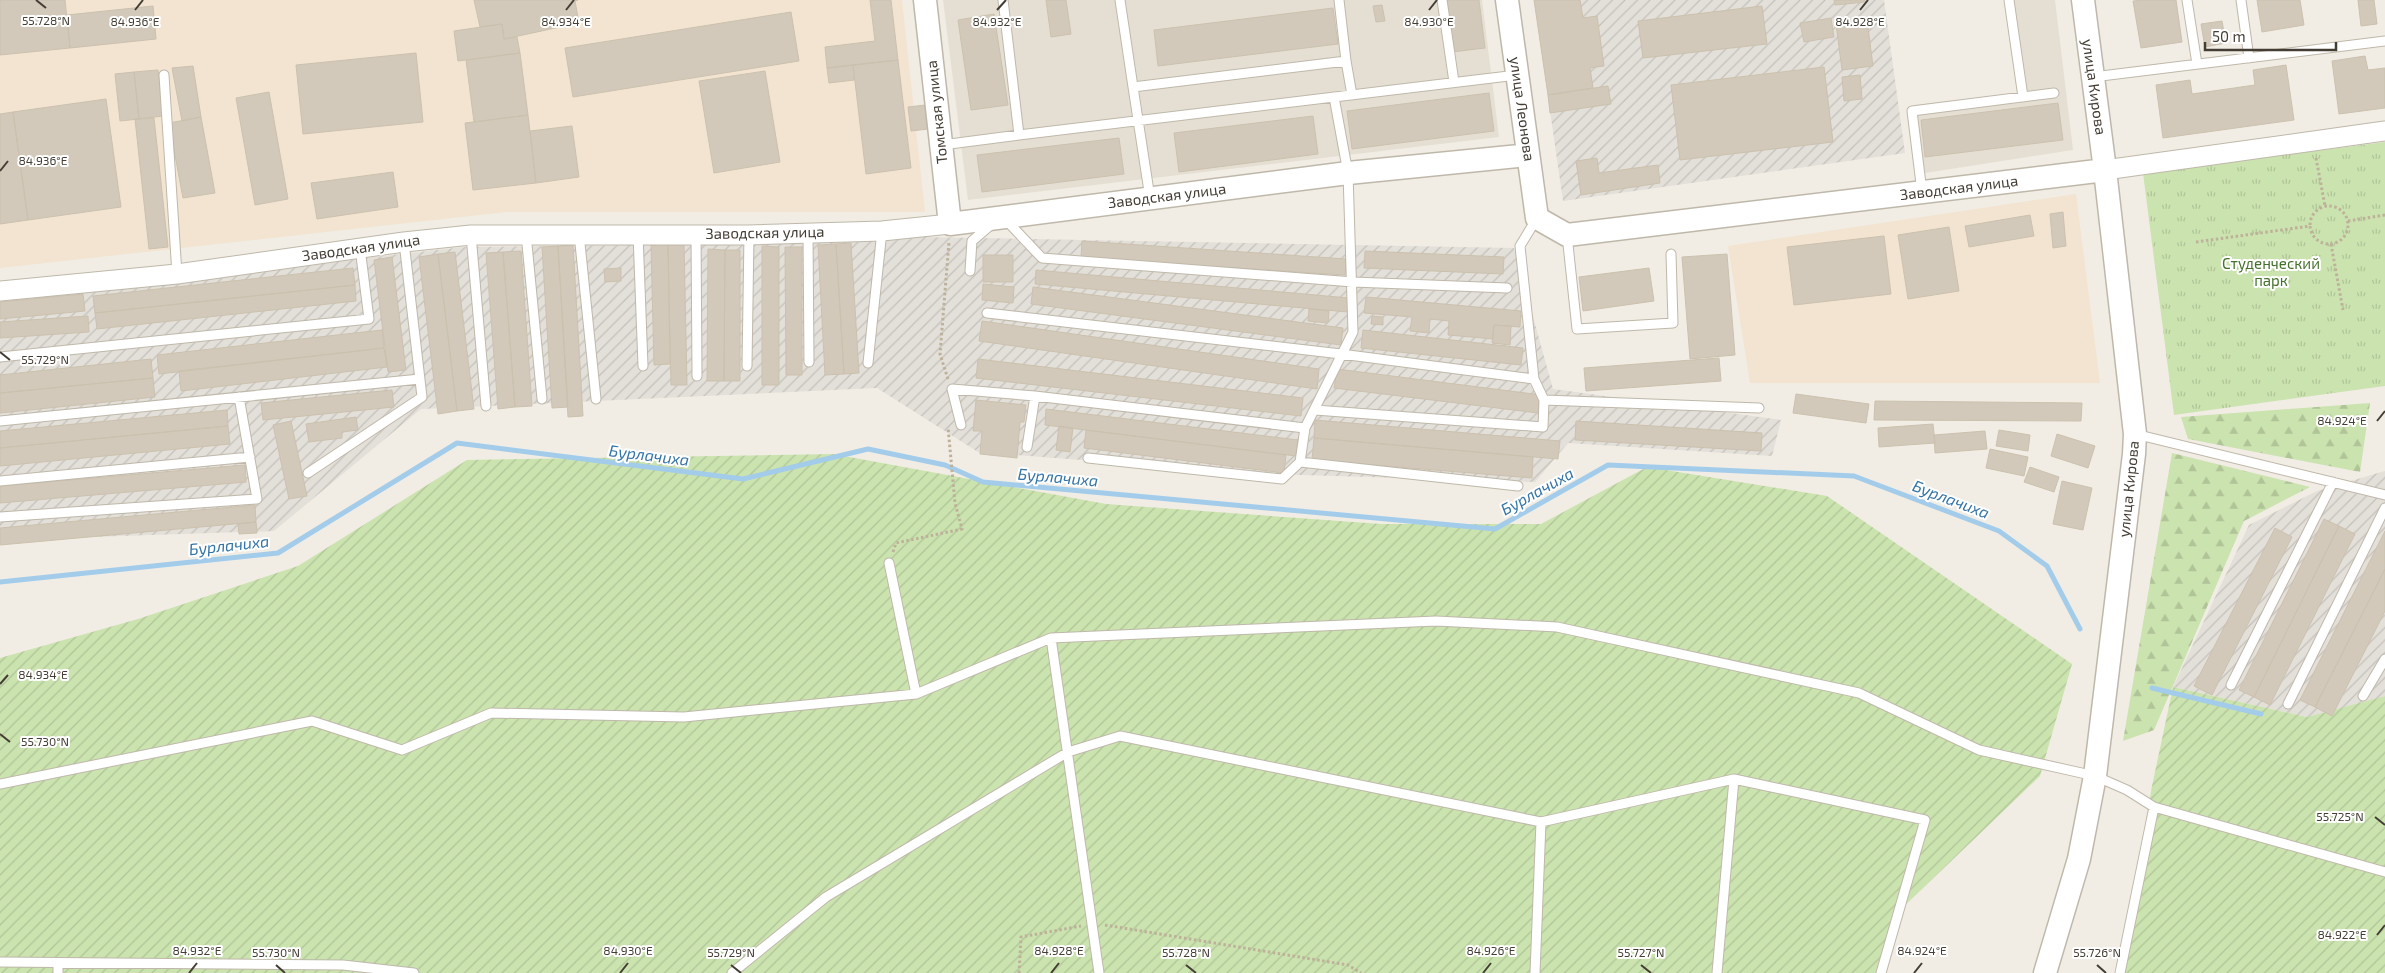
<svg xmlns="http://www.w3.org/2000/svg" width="2385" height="973" font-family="'Exo 2',sans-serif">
	<defs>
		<pattern id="industrial-furrows" width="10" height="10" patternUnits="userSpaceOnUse" patternTransform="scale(1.25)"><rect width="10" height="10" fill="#e3dfd9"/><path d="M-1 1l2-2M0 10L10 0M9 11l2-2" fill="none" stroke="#c4c0bb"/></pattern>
		<pattern id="forest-firs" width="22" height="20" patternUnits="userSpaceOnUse" patternTransform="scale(1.25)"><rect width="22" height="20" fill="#cbe3af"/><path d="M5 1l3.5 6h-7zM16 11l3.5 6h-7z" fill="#b0c497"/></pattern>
		<pattern id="park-tufts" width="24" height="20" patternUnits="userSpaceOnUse" patternTransform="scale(1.25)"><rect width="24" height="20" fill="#cbe3af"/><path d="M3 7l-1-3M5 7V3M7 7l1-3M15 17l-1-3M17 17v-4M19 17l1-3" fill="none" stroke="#b0c497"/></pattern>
		<pattern id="garden-furrows" width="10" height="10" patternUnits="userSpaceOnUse" patternTransform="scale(1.25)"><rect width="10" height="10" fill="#cbe3af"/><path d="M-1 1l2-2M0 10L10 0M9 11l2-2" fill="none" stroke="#b0c497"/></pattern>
	</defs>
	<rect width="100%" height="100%" fill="#f1ede4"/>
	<path fill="#e5dfd3" d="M943,0H1482L1499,137L968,200Z
		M2004,0H2055L2073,150L1925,173L1915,105L2017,93Z"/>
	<path fill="#f2e4d0" d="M0,0H902L925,212H507L0,268Z
		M2076,194L2100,383H1750L1728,246Z"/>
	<path fill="url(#industrial-furrows)" d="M1534,0H1884L1905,153L1563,201Z
		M870,236L1514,248L1553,389L1781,420L1772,456L1568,443L1535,482L1267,474L978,452L877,388L421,409L274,531L0,540V302L89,289L463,247L712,244Z
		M2385,471V696L2307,717L2173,687L2249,525L2317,491Z"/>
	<path fill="url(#forest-firs)" d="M2370,403L2360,472L2188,439L2181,417Z
		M2172,453L2310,487L2244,521L2154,730L2123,741Z"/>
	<path fill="url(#park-tufts)" d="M2385,142V386L2174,415L2143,173Z"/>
	<path fill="url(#garden-furrows)" d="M833,454L1106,504L1381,524H1541L1647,467L1827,496L2072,664L2040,776L1898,912L1880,973H0V658L138,619L298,566L467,460Z
		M2173,687L2307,717L2385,696V973H2119L2152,786Z"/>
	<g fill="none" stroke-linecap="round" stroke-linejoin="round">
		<path stroke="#a3cceb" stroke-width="5" d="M0,582L278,553L457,443L743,479L868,449L945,465L983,482L1495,529L1608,465L1854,476L1999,531L2047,566L2080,629
			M2152,688L2261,714"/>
	</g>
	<path fill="#d2c9ba" stroke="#ccc1ae" d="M0,0H65L70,48L0,55Z
		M474,0H578L575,1L579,23L504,39L502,24L480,27Z
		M870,0H891L898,60L827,68L825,47L875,41Z
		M1046,0H1066L1071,34L1051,37Z
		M1446,0H1479L1485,48L1452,52Z
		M1534,0H1580L1583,18L1597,16L1604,66L1590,68L1593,88L1548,95Z
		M1834,0H1865V2L1835,5Z
		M2142,0H2176L2182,42L2141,48L2133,1Z
		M2257,0H2300L2304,25L2262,32Z
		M2358,0H2374L2377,24L2361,26Z
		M1382,5L1385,21L1376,22L1373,6Z
		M153,6L156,39L70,48L67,15Z
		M1762,6L1767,44L1643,58L1638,21Z
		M1333,8L1338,44L1158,66L1154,30Z
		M791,12L799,61L573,97L565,48Z
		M994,14L1008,105L971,110L958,20Z
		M1831,18L1834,37L1804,42L1800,23Z
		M1867,20L1873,66L1842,70L1836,24Z
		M2222,21L2226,43L2205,47L2201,24Z
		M502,24L504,39L517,37L520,53L458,61L454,31Z
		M416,53L423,122L303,134L296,65Z
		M520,53L528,115L474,122L466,60Z
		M2365,56L2368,70L2385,68V108L2339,114L2332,61Z
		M898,60L911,168L866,174L853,65Z
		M853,65L854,80L829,83L827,68Z
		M2286,65L2294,120L2163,138L2156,85L2190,80L2192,94L2255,85L2253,70Z
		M193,66L201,117L182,121L172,68Z
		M1824,67L1833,142L1680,160L1671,85Z
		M158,70L163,116L139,119L134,72Z
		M765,71L780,162L714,173L699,81Z
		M134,72L139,119L120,121L115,74Z
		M1860,75L1862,99L1844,101L1842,77Z
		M1608,86L1611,104L1550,113L1548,95Z
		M269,92L288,199L255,205L236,98Z
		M1489,93L1494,131L1352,149L1347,111Z
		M106,99L121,207L28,220L13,112Z
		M2058,103L2063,140L1925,157L1921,120Z
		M925,105L928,129L911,131L908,107Z
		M13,112L28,220L0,224V114Z
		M528,115L536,183L473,190L465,123Z
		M1313,116L1318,154L1179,172L1174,133Z
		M201,117L215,193L183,198L169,123Z
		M154,118L168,247L149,249L135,119Z
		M572,126L579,177L536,183L530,131Z
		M1119,138L1124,174L982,192L977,155Z
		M1597,158L1599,173L1658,165L1660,183L1581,195L1576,161Z
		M393,172L398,207L317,219L311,183Z
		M2063,212L2066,246L2053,248L2050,214Z
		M2030,215L2034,236L1969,247L1965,226Z
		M1949,227L1959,291L1908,299L1898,235Z
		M1884,236L1891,294L1794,305L1787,247Z
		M1082,241L1346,259L1345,275L1081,258Z
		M851,243L859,373L844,374L836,244Z
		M668,244L670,364L654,365L651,245Z
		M668,244H684L687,385H671Z
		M836,244L844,374L825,375L818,245Z
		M573,245L583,416L568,417L558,246Z
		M558,246L568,407L552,408L542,247Z
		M762,246L779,247V385H762Z
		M785,247H802V375H786Z
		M708,249L725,250L724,381H707Z
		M725,250H740V381H724Z
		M521,251L532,406L515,407L503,252Z
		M1365,251L1504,257L1503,274L1364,268Z
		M455,252L474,409L457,411L438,254Z
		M503,252L515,407L498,409L486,253Z
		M438,254L457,411L438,414L419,257Z
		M1727,254L1735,355L1690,359L1682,257Z
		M983,255H1013V282H983Z
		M392,257L406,370L388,372L374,260Z
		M353,268L355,285L95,313L93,296Z
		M621,268V281L605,282L604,269Z
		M1649,268L1654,301L1583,311L1579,277Z
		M1036,270L1349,298L1348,312L1035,284Z
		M983,284L1014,287L1013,303L982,300Z
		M355,285L356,301L97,329L95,313Z
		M1033,287L1343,328L1341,345L1031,304Z
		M83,294L85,311L0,319V302Z
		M1366,297L1521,311L1520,327L1494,325L1493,339L1448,335L1449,321L1430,319L1429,333L1410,331L1412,317L1364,313Z
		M1309,309L1329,311L1328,323L1308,321Z
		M88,316L89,332L0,338V322Z
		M1372,316L1383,317V325L1371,324Z
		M982,321L1319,369L1317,389L979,341Z
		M1494,325L1511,326L1510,345L1492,343Z
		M382,330L384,348L159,374L157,355Z
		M1363,330L1523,348L1521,365L1361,348Z
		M384,348L387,367L181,391L179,371Z
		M1719,358L1721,381L1586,391L1584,368Z
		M151,359L153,378L0,393V375Z
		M978,359L1303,398L1301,416L976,378Z
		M1337,369L1541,395L1538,413L1334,388Z
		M153,378L155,397L0,413V393Z
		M392,390L394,407L263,420L261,403Z
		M1796,394L1869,404L1866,423L1793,413Z
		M976,400L1026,405L1024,422H1020L1017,458L980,454L982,431H973Z
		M1875,401L2082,403L2081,421L1874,420Z
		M1046,409L1298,440L1296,456L1045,425Z
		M227,410L228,426L0,448V431Z
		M356,417L358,430L342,432V438L309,442L306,424Z
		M1315,420L1560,441L1558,459L1314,438Z
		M291,421L307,496L289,499L273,425Z
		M1576,421L1762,433L1761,451L1575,440Z
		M1933,424L1935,443L1879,447L1878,428Z
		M228,426L230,444L0,466V448Z
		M1059,426L1073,428L1070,452L1056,450Z
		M1086,430L1286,455L1284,473L1084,448Z
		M1999,430L2030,435L2028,451L1996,446Z
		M1985,431L1987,449L1935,453L1934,435Z
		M2057,434L2095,446L2088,468L2051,456Z
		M1314,438L1533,457L1532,478L1312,460Z
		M1990,449L2028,457L2024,476L1986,468Z
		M245,465L246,482L0,503V486Z
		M2030,467L2059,477L2054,492L2024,482Z
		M2062,481L2092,488L2083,530L2053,524Z
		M255,505L256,522L0,545V528Z
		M2324,519L2339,526L2254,697L2239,690Z
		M256,522L257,533L239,534L238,524Z
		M2339,526L2355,534L2270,705L2254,697Z
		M2275,528L2292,537L2212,695L2194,686Z
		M2385,531V569L2315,707L2300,700Z
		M2385,569V611L2332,716L2315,707Z"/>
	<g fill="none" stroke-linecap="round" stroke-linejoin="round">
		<defs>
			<path id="service" d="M1120,0L1133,87L1346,61L1339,0
				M1442,0L1454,82
				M2009,0L2023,97
				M2187,0L2197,64
				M2241,0L2249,58
				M1346,61L1352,95
				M164,75L177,274
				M2093,77L2385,41
				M1133,87L1150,198
				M1019,135L1517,75
				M942,145L1019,135L1003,0
				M1922,192L1912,111L2054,93
				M1005,219L1042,258L1353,282L1507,288
				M808,233L809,362
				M526,234L542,399
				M579,234L596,399
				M638,234L643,366
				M696,234L697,376
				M471,235L486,406
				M1567,235L1577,329L1673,323L1671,254
				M970,271L972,241L993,223
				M987,313L1341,354L1534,379
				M0,357L369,319L360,248
				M868,363L882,231
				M747,366L749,235
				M1544,400L1759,408
				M1315,410L1543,427L1544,400L1534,379L1520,246L1537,218
				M0,421L420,379
				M961,425L952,389L1035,396L1305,428
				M2135,434L2385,495
				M1027,447L1035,396
				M1088,458L1282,479L1300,462L1305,428L1353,332L1348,173L1334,97
				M1300,462L1518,486
				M308,473L422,397L404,242
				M0,481L250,457
				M0,517L257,499L239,397
				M889,563L916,694
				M1051,638L1099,973
				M2231,685L2333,482
				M2363,696L2385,659
				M2288,704L2385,508
				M0,784L312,721L402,750L491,713L684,717L916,694L1051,638L1436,621L1557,627L1859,693L1979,750L2095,776L2127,790L2154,807L2385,872
				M0,962L343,965L414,973
				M58,973V963
				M732,973L826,897L1068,752L1120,736L1541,822L1734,779L1925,820L1881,973
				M1535,973L1541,822
				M1717,973L1734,779
				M2120,973L2154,807"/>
			<path id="minor" d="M2105,170L2385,131
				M0,291L177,274L404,242L471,235H749L882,231L950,224"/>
			<path id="tertiary" d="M925,0L950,224L1348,173L1528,155
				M1507,0L1537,218L1567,235L2105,170
				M2045,973L2079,859L2095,776L2134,454L2135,434L2105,170L2083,0"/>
		</defs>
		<use href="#service" stroke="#bfb8aa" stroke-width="11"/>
		<use href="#minor" stroke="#bfb8aa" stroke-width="21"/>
		<use href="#tertiary" stroke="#bfb8aa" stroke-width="25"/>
		<path stroke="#bdb19a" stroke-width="3" stroke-dasharray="2.5 2.5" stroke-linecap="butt" d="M2316,158L2325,206
			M2310 225a19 19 0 1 1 38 0a19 19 0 1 1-38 0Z
			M2348,221L2385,215
			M2196,242L2310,226
			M2331,244L2343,310
			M948,379L940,354L949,242
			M893,552L896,543L962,529L955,503L948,427
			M1105,925L1348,965L1361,973
			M1019,973L1021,937L1081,926"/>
		<use href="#service" stroke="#fff" stroke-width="9"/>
		<use href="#minor" stroke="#fff" stroke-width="19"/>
		<use href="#tertiary" stroke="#fff" stroke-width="22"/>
	</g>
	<path fill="none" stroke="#433d34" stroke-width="2" d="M36,0L46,8M135,10L143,0M566,10L574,0M997,10L1006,0M1429,10L1437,0M1860,10L1868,0M0,171L8,161M0,352L10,360M2377,421L2385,411M0,684L8,675M0,734L10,742M2375,817L2385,825M2377,935L2385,925M276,965L285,973M731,965L741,973M1186,965L1196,973M1641,965L1651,973M2097,965L2106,973M189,973L197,963M620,973L628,963M1051,973L1059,963M1483,973L1491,963M1914,973L1922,963"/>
	<g text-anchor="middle" stroke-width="4" stroke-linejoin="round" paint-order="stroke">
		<g font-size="15" fill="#433d34" stroke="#fff">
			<text transform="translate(2094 87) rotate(82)" y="5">улица Кирова</text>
			<text transform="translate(1522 109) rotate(82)" y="5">улица Леонова</text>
			<text transform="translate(937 112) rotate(-96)" y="5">Томская улица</text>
			<text transform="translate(1959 188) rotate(-7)" y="5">Заводская улица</text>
			<text transform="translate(1167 196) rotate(-7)" y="5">Заводская улица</text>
			<text transform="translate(765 233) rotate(-1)" y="5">Заводская улица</text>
			<text transform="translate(361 248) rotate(-8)" y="5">Заводская улица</text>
			<text transform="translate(2129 489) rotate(-84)" y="5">улица Кирова</text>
		</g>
		<g font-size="15" fill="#45702c" stroke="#fff">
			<text x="2271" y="269">Студенческий<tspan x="2271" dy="17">парк</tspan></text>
		</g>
		<g font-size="16" font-style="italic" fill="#3575a7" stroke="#fff">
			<text transform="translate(649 455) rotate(7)" y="6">Бурлачиха</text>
			<text transform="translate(1058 477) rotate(5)" y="6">Бурлачиха</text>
			<text transform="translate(1537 491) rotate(-29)" y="6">Бурлачиха</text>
			<text transform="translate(1951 499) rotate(21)" y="6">Бурлачиха</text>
			<text transform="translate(229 545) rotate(-6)" y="6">Бурлачиха</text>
		</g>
	</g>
	<g font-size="12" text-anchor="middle" fill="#433d34" stroke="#fff" stroke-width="4" stroke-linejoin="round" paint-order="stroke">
		<text x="46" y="25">55.728°N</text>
		<text x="135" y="26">84.936°E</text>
		<text x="566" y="26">84.934°E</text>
		<text x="997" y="26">84.932°E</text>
		<text x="1429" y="26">84.930°E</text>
		<text x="1860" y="26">84.928°E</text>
		<text x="43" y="165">84.936°E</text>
		<text x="45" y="364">55.729°N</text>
		<text x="2342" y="425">84.924°E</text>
		<text x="43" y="679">84.934°E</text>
		<text x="45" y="746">55.730°N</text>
		<text x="2340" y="821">55.725°N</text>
		<text x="2342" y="939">84.922°E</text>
		<text x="197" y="955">84.932°E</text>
		<text x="628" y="955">84.930°E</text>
		<text x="1059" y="955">84.928°E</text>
		<text x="1491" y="955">84.926°E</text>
		<text x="1922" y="955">84.924°E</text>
		<text x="276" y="957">55.730°N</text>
		<text x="731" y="957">55.729°N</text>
		<text x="1186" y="957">55.728°N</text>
		<text x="1641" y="957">55.727°N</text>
		<text x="2097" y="957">55.726°N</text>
	</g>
	<path d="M2205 42v8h131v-8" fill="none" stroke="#433d34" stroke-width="2.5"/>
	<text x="2212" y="42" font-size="15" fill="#433d34" stroke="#ffffff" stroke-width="4" paint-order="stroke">50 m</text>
</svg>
